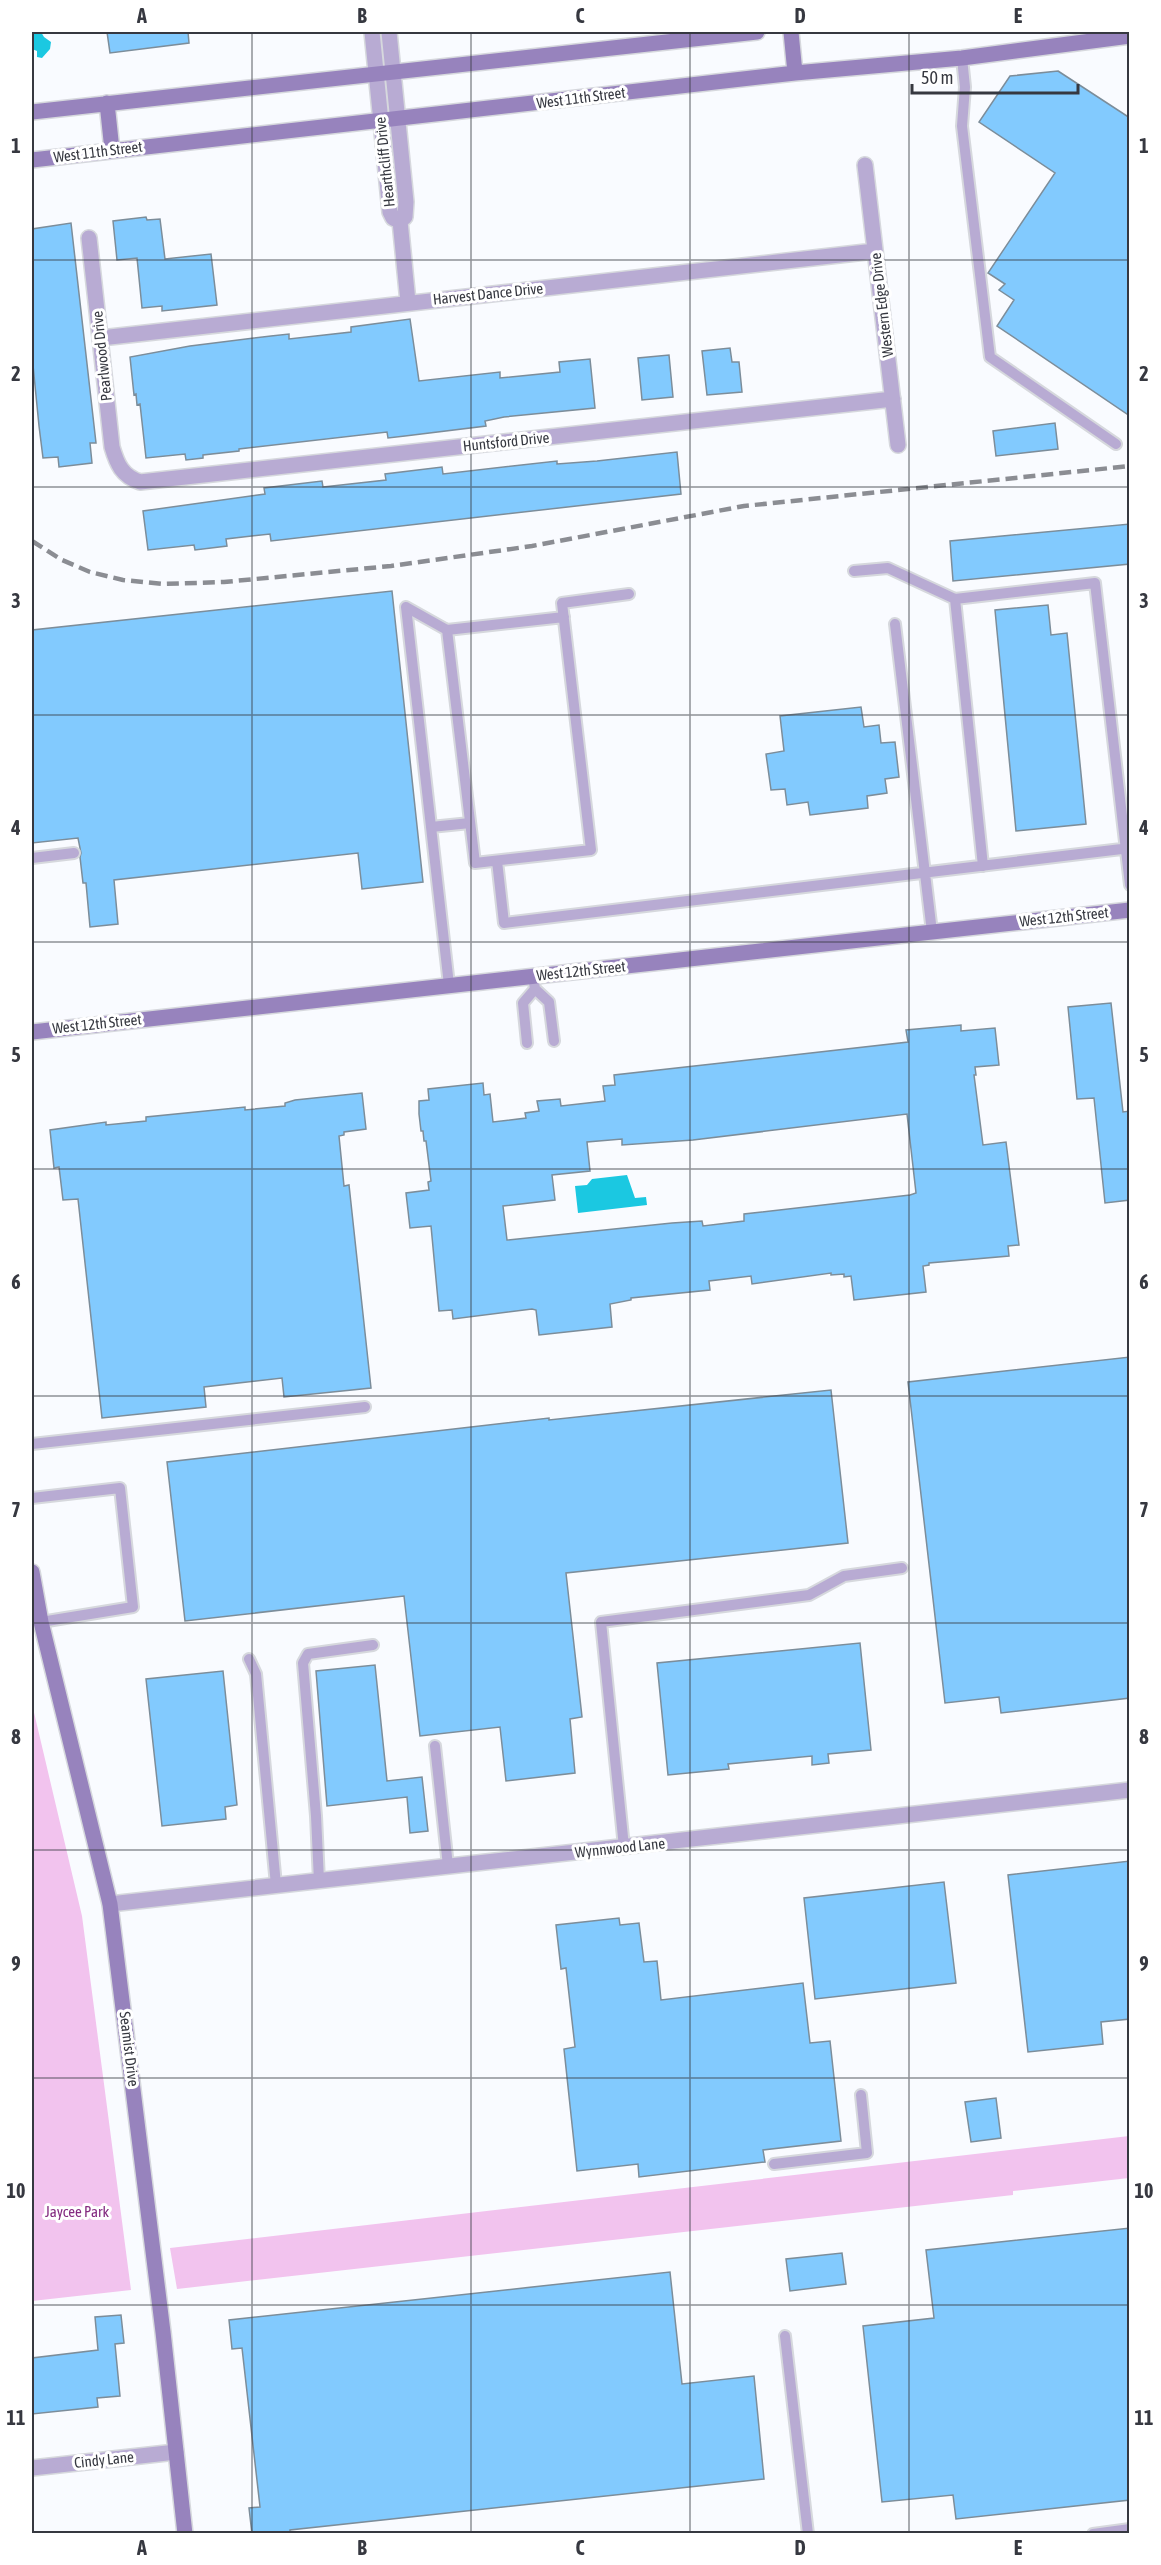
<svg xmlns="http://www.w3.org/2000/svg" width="1161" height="2565" font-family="'Asap Condensed',sans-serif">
	<rect width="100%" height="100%" fill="#f9fbff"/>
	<path fill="#f2c3ee" d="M32,1704L82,1916L131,2290L32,2301Z
		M1129,2136V2178L1013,2191V2195L177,2289L170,2248Z"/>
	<path fill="#1bc8e1" d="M32,32H41L44,37L51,42L50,49L42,58L37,57V51L32,49Z
		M627,1175L635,1198L646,1197L647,1205L578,1213L575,1186L587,1185L592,1179Z"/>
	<path fill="#82cafe" stroke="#7c8d9a" stroke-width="1.5" fill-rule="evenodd" d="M107,32H188L189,43L110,53Z
		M1058,71L1130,118V416L997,326L1014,300L999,290L1005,284L988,273L1055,173L979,122L1010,76Z
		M146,217L147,220L160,219L165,259L211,254L217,305L162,311V306L142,308L137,258L117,260L113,221Z
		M71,223L96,443H90L92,463L59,467L58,457L43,458L39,426L32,355V229Z
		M410,319L419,381L500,372V378L560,372L559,362L590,359L595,408L504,417L485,421L486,426L405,436L388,438L387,432L239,449V451L203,455V458L186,460L185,454L146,458L140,404L137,405L136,394L134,395L130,357L190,346L271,336L289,334V339L351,332V327Z
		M730,348L732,362H739L742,392L707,395L702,351Z
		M669,355L673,397L642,400L638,358Z
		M1055,423L1058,449L996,456L993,431Z
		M677,452L681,494L271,541L270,534L226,539L227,546L195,550L194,545L148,550L143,511L265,494L264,488L322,481L323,487L386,480L385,474L442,467L443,474L557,461V464L597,461Z
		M1130,524V564L953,581L950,541Z
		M392,591L423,882L362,889L358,853L114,880L118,924L90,927L86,883H83L80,857L81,853L78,838L32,843V630Z
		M1048,605L1051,635L1067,633L1086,824L1016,831L995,610Z
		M861,707L864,727L879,725L881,743L895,742L899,777L885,779L887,793L867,796L868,808L810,815L808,802L787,805L785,789L771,790L766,754L784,751L780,716Z
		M1111,1003L1123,1112L1130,1111V1200L1105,1203L1094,1098L1077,1099L1068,1007Z
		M961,1025V1031L995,1028L999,1065L975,1067L976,1075H974L983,1145L1006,1142L1019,1245L1008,1246L1009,1256L929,1263V1265L923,1266L926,1292L854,1300L851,1276L844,1277V1274L831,1275V1273L752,1284L751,1276L709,1281L710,1290L631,1298V1300L610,1304L612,1327L539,1335L536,1310L532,1309L453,1319L452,1310L439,1311L431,1226L410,1228L406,1193L429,1190L428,1182L431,1181L426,1141H424L423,1131H421L419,1114V1101L429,1100L428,1089L483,1083L484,1095L490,1094L493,1122L526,1118L525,1113L539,1111L537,1101L560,1099L561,1106L605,1101L603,1086L615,1085L614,1075L908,1042L906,1030ZM907,1114L916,1193L910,1195L744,1214V1221L703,1226L702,1221L672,1223L507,1240L503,1206L555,1200L552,1175L590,1171L587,1142L622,1139V1145L693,1140Z
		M362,1093L366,1129L344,1132V1135L339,1136L344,1186L349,1185L371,1388L284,1397L282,1378L204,1387L206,1407L102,1418L78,1199L63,1200L59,1167L54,1168L50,1130L106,1122V1125L146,1121V1117L245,1107V1110L285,1106V1103L295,1100Z
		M1130,1357V1698L1001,1713L999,1697L945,1703L908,1382Z
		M831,1390L848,1543L566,1573L582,1717L570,1719L575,1773L506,1781L500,1727L420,1736L404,1596L185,1621L167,1462L549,1418V1420Z
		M860,1643L871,1750L828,1754L829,1763L812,1765V1756L728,1764L729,1769L668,1775L657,1663Z
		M375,1665L387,1781L422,1777L428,1831L410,1833L407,1797L327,1806L316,1671Z
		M223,1671L237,1805L225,1807L226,1819L162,1826L146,1679Z
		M1130,1861V2019L1101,2022L1103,2044L1028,2052L1008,1875Z
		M944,1882L956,1983L815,1999L804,1898Z
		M619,1918L620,1925L639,1923L644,1962L657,1961L661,2000L803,1983L810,2043L830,2041L841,2141L763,2150L765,2162L639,2177L638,2164L577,2171L564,2049L575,2047L566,1968L561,1969L556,1925Z
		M996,2098L1001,2138L971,2142L965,2102Z
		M1130,2228V2500L956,2519L953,2495L882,2502L863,2326L934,2318L926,2250Z
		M842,2253L846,2284L790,2291L786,2259Z
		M670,2272L682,2384L754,2376L764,2479L290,2530V2534H252L249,2508L260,2507L242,2348L232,2349L229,2320Z
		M121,2315L124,2343L115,2344L120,2396L97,2398L98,2407L32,2414V2358L98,2350L95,2317Z"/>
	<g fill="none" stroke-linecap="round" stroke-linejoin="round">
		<defs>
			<path id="lane" d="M962,58L965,87L962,126L990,357L1116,444
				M854,571L888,568L955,599L983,866
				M955,599L1095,583L1130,885
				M406,607L449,985
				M406,607L447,630L564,617
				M895,624L932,932
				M447,630L475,863L591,850L562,603L629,594
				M431,827L470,823
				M32,858L74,853
				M497,861L504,923L1130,848
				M533,976L535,989L549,1002L554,1041
				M527,1043L523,1003L535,989
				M32,1444L365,1407
				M32,1498L120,1488L133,1607L41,1622
				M249,1659L256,1674L276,1885
				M435,1746L448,1866
				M624,1847L601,1622L809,1595L844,1576L902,1568
				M319,1881L316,1816L303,1663L308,1654L373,1645
				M774,2164L867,2153L861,2095
				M785,2336L808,2534
				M1093,2534L1130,2529"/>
			<path id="street" d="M372,32L390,212L393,218L400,221L405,217L406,202L389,32
				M865,165L898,445
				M400,221L408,302
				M89,238L112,447C117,464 122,476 140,482L893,399
				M101,338L875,251
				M110,1904L1130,1790
				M32,2468L176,2452"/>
			<path id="secondary" d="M791,32L795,73
				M107,103L112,150
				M32,112L757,32
				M32,160L795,73L962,58L1130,36
				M32,1032L1130,910
				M32,1572L41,1622L110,1904L163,2332L185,2534"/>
		</defs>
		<use href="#lane" stroke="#d6d8dd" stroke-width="14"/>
		<use href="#street" stroke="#d6d8dd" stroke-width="18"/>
		<use href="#secondary" stroke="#d6d8dd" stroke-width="18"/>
		<use href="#lane" stroke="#b8abd3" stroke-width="10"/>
		<use href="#street" stroke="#b8abd3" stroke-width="15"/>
		<use href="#secondary" stroke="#9783bd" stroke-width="15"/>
		<path stroke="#8b8d93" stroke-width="4.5" stroke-dasharray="12 6" stroke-linecap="butt" d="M32,541L62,560L90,572L123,580L163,584L224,582L391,566L532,546L744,506L1130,466"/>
	</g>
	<path fill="none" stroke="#363840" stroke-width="1.5" stroke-opacity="0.55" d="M252,32V2534M471,32V2534M690,32V2534M909,32V2534M32,260H1130M32,487H1130M32,715H1130M32,942H1130M32,1169H1130M32,1396H1130M32,1623H1130M32,1850H1130M32,2078H1130M32,2305H1130"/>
	<g text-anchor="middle" stroke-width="6" stroke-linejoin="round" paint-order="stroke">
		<g font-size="15" fill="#363840" stroke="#fff">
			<text transform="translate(581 98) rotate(-7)" y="5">West 11th Street</text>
			<text transform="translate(98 152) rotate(-7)" y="5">West 11th Street</text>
			<text transform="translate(385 162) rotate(-96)" y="5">Hearthcliff Drive</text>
			<text transform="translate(488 294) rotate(-6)" y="5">Harvest Dance Drive</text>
			<text transform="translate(882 305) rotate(-97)" y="5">Western Edge Drive</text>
			<text transform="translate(102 356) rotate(-96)" y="5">Pearlwood Drive</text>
			<text transform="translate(506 442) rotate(-6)" y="5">Huntsford Drive</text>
			<text transform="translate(1064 917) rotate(-6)" y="5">West 12th Street</text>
			<text transform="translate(581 971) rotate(-6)" y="5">West 12th Street</text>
			<text transform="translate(97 1024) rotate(-6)" y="5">West 12th Street</text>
			<text transform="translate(620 1848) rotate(-6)" y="5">Wynnwood Lane</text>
			<text transform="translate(129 2049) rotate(83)" y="5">Seamist Drive</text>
			<text transform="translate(104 2460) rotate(-6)" y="5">Cindy Lane</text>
		</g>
		<g font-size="15" fill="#842b80" stroke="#fff">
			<text x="77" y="2217">Jaycee Park</text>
		</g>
	</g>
	<rect width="1161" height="2565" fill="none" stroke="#ffffff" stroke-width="66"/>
	<path d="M912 84v9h166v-9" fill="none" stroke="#363840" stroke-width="3"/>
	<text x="921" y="84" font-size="18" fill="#363840" stroke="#ffffff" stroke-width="4.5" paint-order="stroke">50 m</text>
	<rect x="33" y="33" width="1095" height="2499" fill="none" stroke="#363840" stroke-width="2"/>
	<g font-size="20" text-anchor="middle" font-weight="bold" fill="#363840">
		<text x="142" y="23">A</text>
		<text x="362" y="23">B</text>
		<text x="580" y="23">C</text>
		<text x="800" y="23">D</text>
		<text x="1018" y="23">E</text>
		<text x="16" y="153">1</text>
		<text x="1144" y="153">1</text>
		<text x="16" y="381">2</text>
		<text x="1144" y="381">2</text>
		<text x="16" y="608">3</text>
		<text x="1144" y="608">3</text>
		<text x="16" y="835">4</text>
		<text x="1144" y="835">4</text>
		<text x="16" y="1062">5</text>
		<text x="1144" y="1062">5</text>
		<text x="16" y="1289">6</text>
		<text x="1144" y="1289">6</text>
		<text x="16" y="1517">7</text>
		<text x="1144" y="1517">7</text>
		<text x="16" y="1744">8</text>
		<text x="1144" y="1744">8</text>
		<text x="16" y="1971">9</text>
		<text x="1144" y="1971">9</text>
		<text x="16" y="2198">10</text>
		<text x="1144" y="2198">10</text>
		<text x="16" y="2425">11</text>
		<text x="1144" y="2425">11</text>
		<text x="142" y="2555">A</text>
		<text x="362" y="2555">B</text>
		<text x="580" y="2555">C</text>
		<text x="800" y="2555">D</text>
		<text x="1018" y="2555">E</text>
	</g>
</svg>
